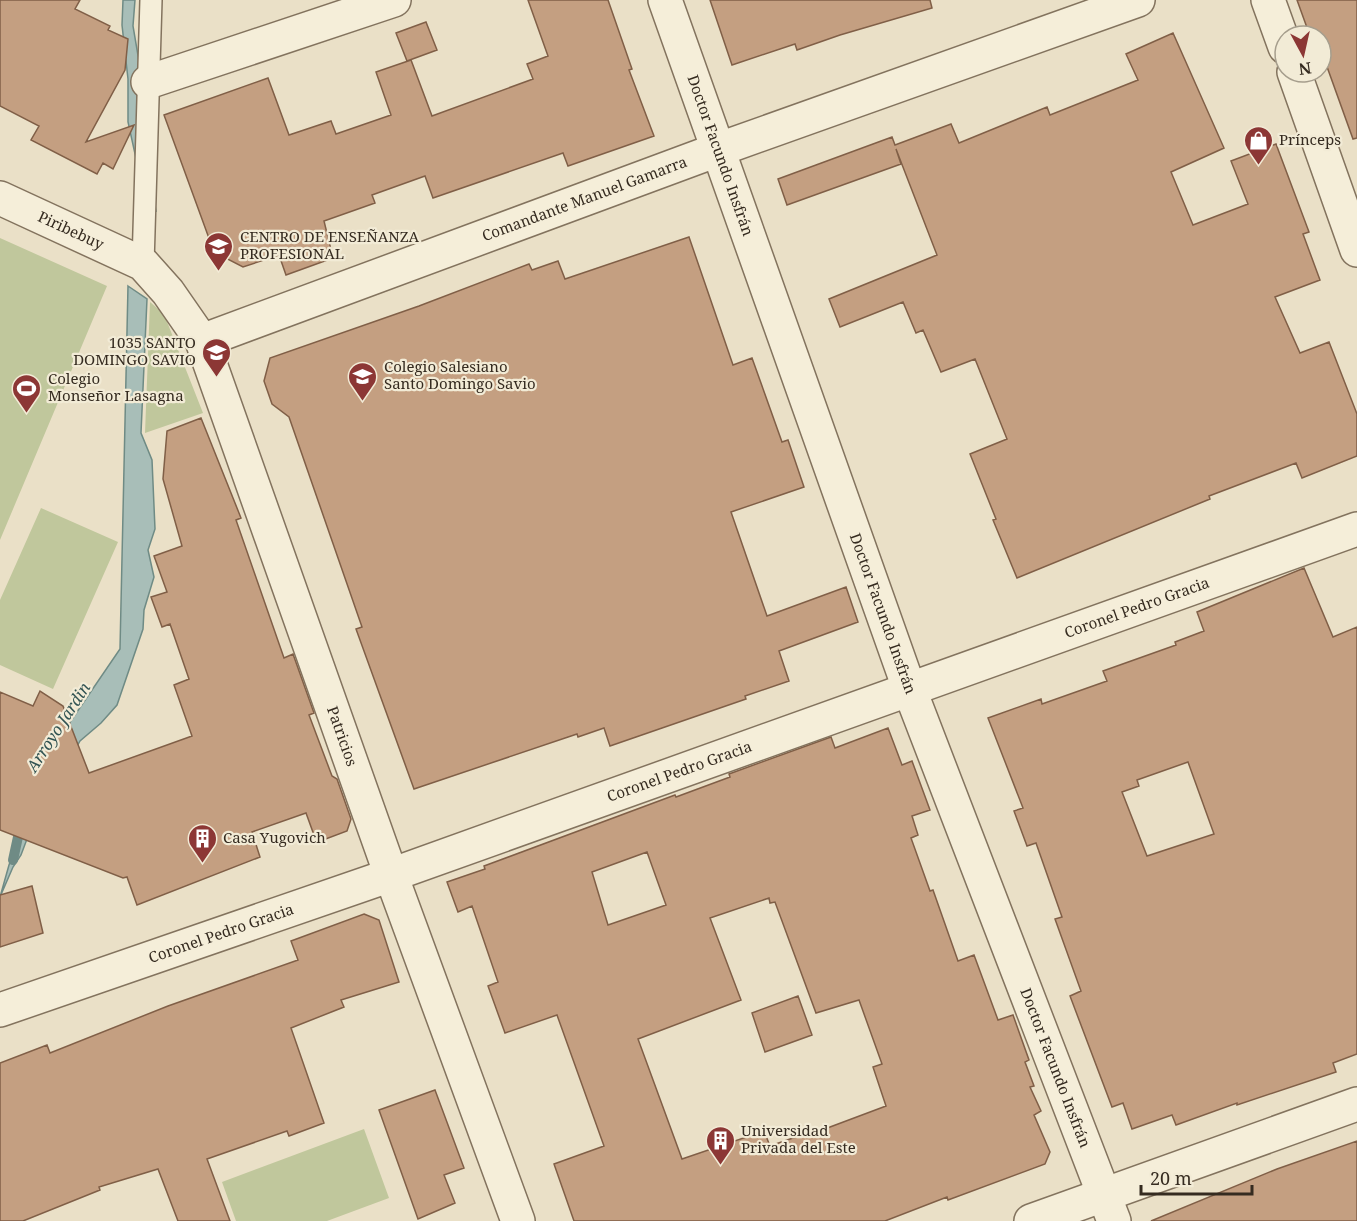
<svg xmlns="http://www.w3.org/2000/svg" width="1357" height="1221" font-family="'Noto Serif',serif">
	<rect width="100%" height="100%" fill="#eae0c7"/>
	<path fill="#c0c79c" d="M0,238L107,286L0,540Z
		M150,302L164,314L203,413L145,433Z
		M41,508L118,542L53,689L0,665V600Z
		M364,1129L389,1198L327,1221H236L222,1182Z"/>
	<path fill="#a8beb8" stroke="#6f8b85" stroke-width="1.5" d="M123,0H135L133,26L142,79V121L156,211L143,208L139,172L128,122V79L122,25Z
		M128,286L147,299L141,433L152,460L155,529L148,550L154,577L144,610L143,629L117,705L101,723L80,741L30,831L21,855L13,867L0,897L9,865L53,747L120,649Z"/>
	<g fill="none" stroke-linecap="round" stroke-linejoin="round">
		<path stroke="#6f8b85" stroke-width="10" d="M13,860L21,823"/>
	</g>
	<path fill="#c49f81" stroke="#805f47" stroke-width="1.5" fill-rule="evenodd" d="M0,0H80L75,9L110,26L108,30L128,39L125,70L86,142L134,125L113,169L103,163L97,174L31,140L39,126L0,106Z
		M528,0H608L632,69L629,70L654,136L568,166L563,153L433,198L425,176L372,195L375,203L324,221L333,258L286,275L279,255L243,267L214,252L164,115L268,78L289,135L331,121L336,134L391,115L376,72L411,60L432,116L533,79L527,64L548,56Z
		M710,0H930L932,8L840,35L797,50L795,44L732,65Z
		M1297,0H1357V138L1353,139L1321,50V36H1310Z
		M426,22L437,50L407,61L396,33Z
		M1173,33L1224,148L1171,172L1193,225L1248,204L1231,161L1276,144L1309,232L1303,234L1320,280L1275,297L1300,353L1329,342L1357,414V456L1302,478L1296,463L1209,496L1210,499L1017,578L993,520L996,519L970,454L1007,439L975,359L941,372L923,330L916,333L903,302L840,327L829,299L937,255L896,149L901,164L787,205L778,179L892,137L895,145L951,124L959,143L1047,107L1050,115L1138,80L1126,54Z
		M689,237L733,365L752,358L782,442L788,440L804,487L731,512L767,616L846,587L858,622L779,651L789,681L745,696L746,699L610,746L604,728L578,737L577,734L414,789L356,629L362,627L289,417L272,404L264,381L270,358L419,306L529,264L532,270L558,261L565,279Z
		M201,418L241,518L236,520L284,658L293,654L314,713L309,715L332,776L337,779L351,819L347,831L323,840L321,833L314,835L306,813L252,832L260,857L137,905L127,877L123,878L0,830V692L33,706L40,691L63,706L89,773L192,736L174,685L189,679L170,624L162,627L151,597L167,592L154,556L182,546L163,479L167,431Z
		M1304,568L1333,637L1357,627V1054L1333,1063L1336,1072L1237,1105V1103L1176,1125L1172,1115L1132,1129L1123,1103L1112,1107L1070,996L1081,991L1055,919L1062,917L1036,843L1027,846L1014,811L1023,808L988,718L1041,699L1042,704L1107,681L1103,671L1176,645L1175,642L1204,631L1197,612ZM1188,762L1214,834L1147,856L1122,792L1139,786L1137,780Z
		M888,728L902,765L912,761L930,810L912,816L918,835L911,838L930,891L933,890L958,961L974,955L998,1020L1013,1015L1029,1060L1025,1062L1034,1086L1030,1087L1041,1111L1034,1115L1050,1152L1045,1164L948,1200L947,1197L885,1221H574L554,1164L604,1146L557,1015L505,1033L488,986L498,982L472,906L458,912L447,882L485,869L484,866L675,795L676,797L730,777L729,774L831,737L835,748ZM647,852L666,905L608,925L592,872ZM769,898L770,903L775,902L816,1013L859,1000L882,1064L873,1067L886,1106L814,1133L813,1131L770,1146L764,1131L682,1159L638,1039L741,1000L710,918Z
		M32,886L43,933L0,947V895Z
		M364,914L379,920L399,982L341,1000L344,1007L291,1028L324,1123L289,1136L287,1131L207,1159L230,1221H178L158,1169L99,1187L100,1190L23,1221H0V1063L47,1045L50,1053L168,1006L298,960L291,941Z
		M798,996L812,1035L765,1052L752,1013Z
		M435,1090L464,1168L444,1175L455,1203L418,1219L379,1110Z
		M1357,1141V1221H1151L1277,1169Z"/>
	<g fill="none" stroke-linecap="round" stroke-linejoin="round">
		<defs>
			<path id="service" d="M143,264L151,0"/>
			<g id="minor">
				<path id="s1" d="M665,0L909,688L1114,1221"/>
				<path d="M1268,0L1285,47"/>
				<path d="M1294,72L1357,250"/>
				<path d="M148,82L394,0"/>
				<path id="s2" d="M0,198L143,264L168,292L202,341L391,875L518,1221"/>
				<path id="s3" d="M202,341L717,150L1138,0"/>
				<path id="s4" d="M0,1010L391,875L1357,529"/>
			</g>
			<path id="tertiary" d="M1031,1221L1357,1104"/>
		</defs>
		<use href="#service" stroke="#83735e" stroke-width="24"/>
		<use href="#minor" stroke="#83735e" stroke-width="36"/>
		<use href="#tertiary" stroke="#83735e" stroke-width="36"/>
		<use href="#service" stroke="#f5eed9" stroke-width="21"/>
		<use href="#minor" stroke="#f5eed9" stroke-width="33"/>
		<use href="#tertiary" stroke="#f5eed9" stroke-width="33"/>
	</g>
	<defs>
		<symbol id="shop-pin" viewBox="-11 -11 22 30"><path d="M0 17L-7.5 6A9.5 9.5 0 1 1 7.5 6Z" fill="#8c3735" stroke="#f2ebd6"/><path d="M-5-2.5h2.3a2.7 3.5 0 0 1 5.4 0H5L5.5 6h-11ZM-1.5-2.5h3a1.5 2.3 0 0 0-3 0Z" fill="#fff"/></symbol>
		<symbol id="school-pin" viewBox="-11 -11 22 30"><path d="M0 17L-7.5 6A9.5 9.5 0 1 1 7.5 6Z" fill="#8c3735" stroke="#f2ebd6"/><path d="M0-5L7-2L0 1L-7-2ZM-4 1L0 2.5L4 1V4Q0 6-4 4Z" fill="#fff"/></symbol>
		<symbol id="stadium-pin" viewBox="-11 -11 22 30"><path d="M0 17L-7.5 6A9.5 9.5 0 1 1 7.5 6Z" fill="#8c3735" stroke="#f2ebd6"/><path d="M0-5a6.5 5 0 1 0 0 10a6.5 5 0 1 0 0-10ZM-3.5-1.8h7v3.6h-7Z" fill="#fff"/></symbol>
		<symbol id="building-pin" viewBox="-11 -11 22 30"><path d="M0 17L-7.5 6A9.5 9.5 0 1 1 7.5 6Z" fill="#8c3735" stroke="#f2ebd6"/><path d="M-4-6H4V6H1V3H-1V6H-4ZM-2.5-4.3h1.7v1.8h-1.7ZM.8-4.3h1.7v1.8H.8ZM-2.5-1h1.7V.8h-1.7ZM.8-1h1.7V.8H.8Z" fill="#fff"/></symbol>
	</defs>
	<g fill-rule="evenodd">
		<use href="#shop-pin" x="1242" y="124" width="33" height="45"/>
		<use href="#school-pin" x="202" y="230" width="33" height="45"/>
		<use href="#school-pin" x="200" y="336" width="33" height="45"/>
		<use href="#school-pin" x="346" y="360" width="33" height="45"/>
		<use href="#stadium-pin" x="10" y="372" width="33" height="45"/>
		<use href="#building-pin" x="186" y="822" width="33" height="45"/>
		<use href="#building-pin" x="704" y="1124" width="33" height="45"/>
	</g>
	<g text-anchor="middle" stroke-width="4.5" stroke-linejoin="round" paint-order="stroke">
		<g font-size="15" fill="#352b20" stroke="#f2ebd6" text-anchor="start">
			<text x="1279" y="145">Prínceps</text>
			<text x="240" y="242">CENTRO DE ENSEÑANZA<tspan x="240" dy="17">PROFESIONAL</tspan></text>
			<text x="196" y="348" text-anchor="end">1035 SANTO<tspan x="196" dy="17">DOMINGO SAVIO</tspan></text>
			<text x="384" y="372">Colegio Salesiano<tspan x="384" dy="17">Santo Domingo Savio</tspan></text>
			<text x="48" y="384">Colegio<tspan x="48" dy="17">Monseñor Lasagna</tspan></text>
			<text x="223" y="843">Casa Yugovich</text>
			<text x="741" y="1136">Universidad<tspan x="741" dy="17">Privada del Este</tspan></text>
		</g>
		<g font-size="15" fill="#352b20" stroke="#f2ebd6">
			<text dy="5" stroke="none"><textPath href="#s1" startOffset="165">Doctor Facundo Insfrán</textPath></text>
			<text dy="5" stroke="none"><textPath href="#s3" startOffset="408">Comandante Manuel Gamarra</textPath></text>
			<text dy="5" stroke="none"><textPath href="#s2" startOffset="78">Piribebuy</textPath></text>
			<text dy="5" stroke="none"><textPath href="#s4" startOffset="1206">Coronel Pedro Gracia</textPath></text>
			<text dy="5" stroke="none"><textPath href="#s1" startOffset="651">Doctor Facundo Insfrán</textPath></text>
			<text dy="5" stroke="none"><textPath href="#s2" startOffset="674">Patricios</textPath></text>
			<text dy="5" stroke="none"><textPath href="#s4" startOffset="720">Coronel Pedro Gracia</textPath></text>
			<text dy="5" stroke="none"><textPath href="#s4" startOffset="234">Coronel Pedro Gracia</textPath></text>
			<text dy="5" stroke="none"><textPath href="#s1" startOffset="1137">Doctor Facundo Insfrán</textPath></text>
		</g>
		<g font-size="16" font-style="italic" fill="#315352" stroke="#f2ebd6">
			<text transform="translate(58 727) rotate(-57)" y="6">Arroyo Jardin</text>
		</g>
	</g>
	<g transform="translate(1303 54) rotate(172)"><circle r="28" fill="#f2ebd6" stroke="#a69e8d" stroke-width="1.5"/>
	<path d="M0-4.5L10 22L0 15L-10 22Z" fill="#8c3735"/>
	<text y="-9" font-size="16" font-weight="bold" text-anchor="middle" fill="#352b20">N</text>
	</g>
	<path d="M1141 1185v9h111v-9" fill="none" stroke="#352b20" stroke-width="3"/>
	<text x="1150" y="1185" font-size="18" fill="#352b20" stroke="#f2ebd6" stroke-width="4.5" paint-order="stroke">20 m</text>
</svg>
